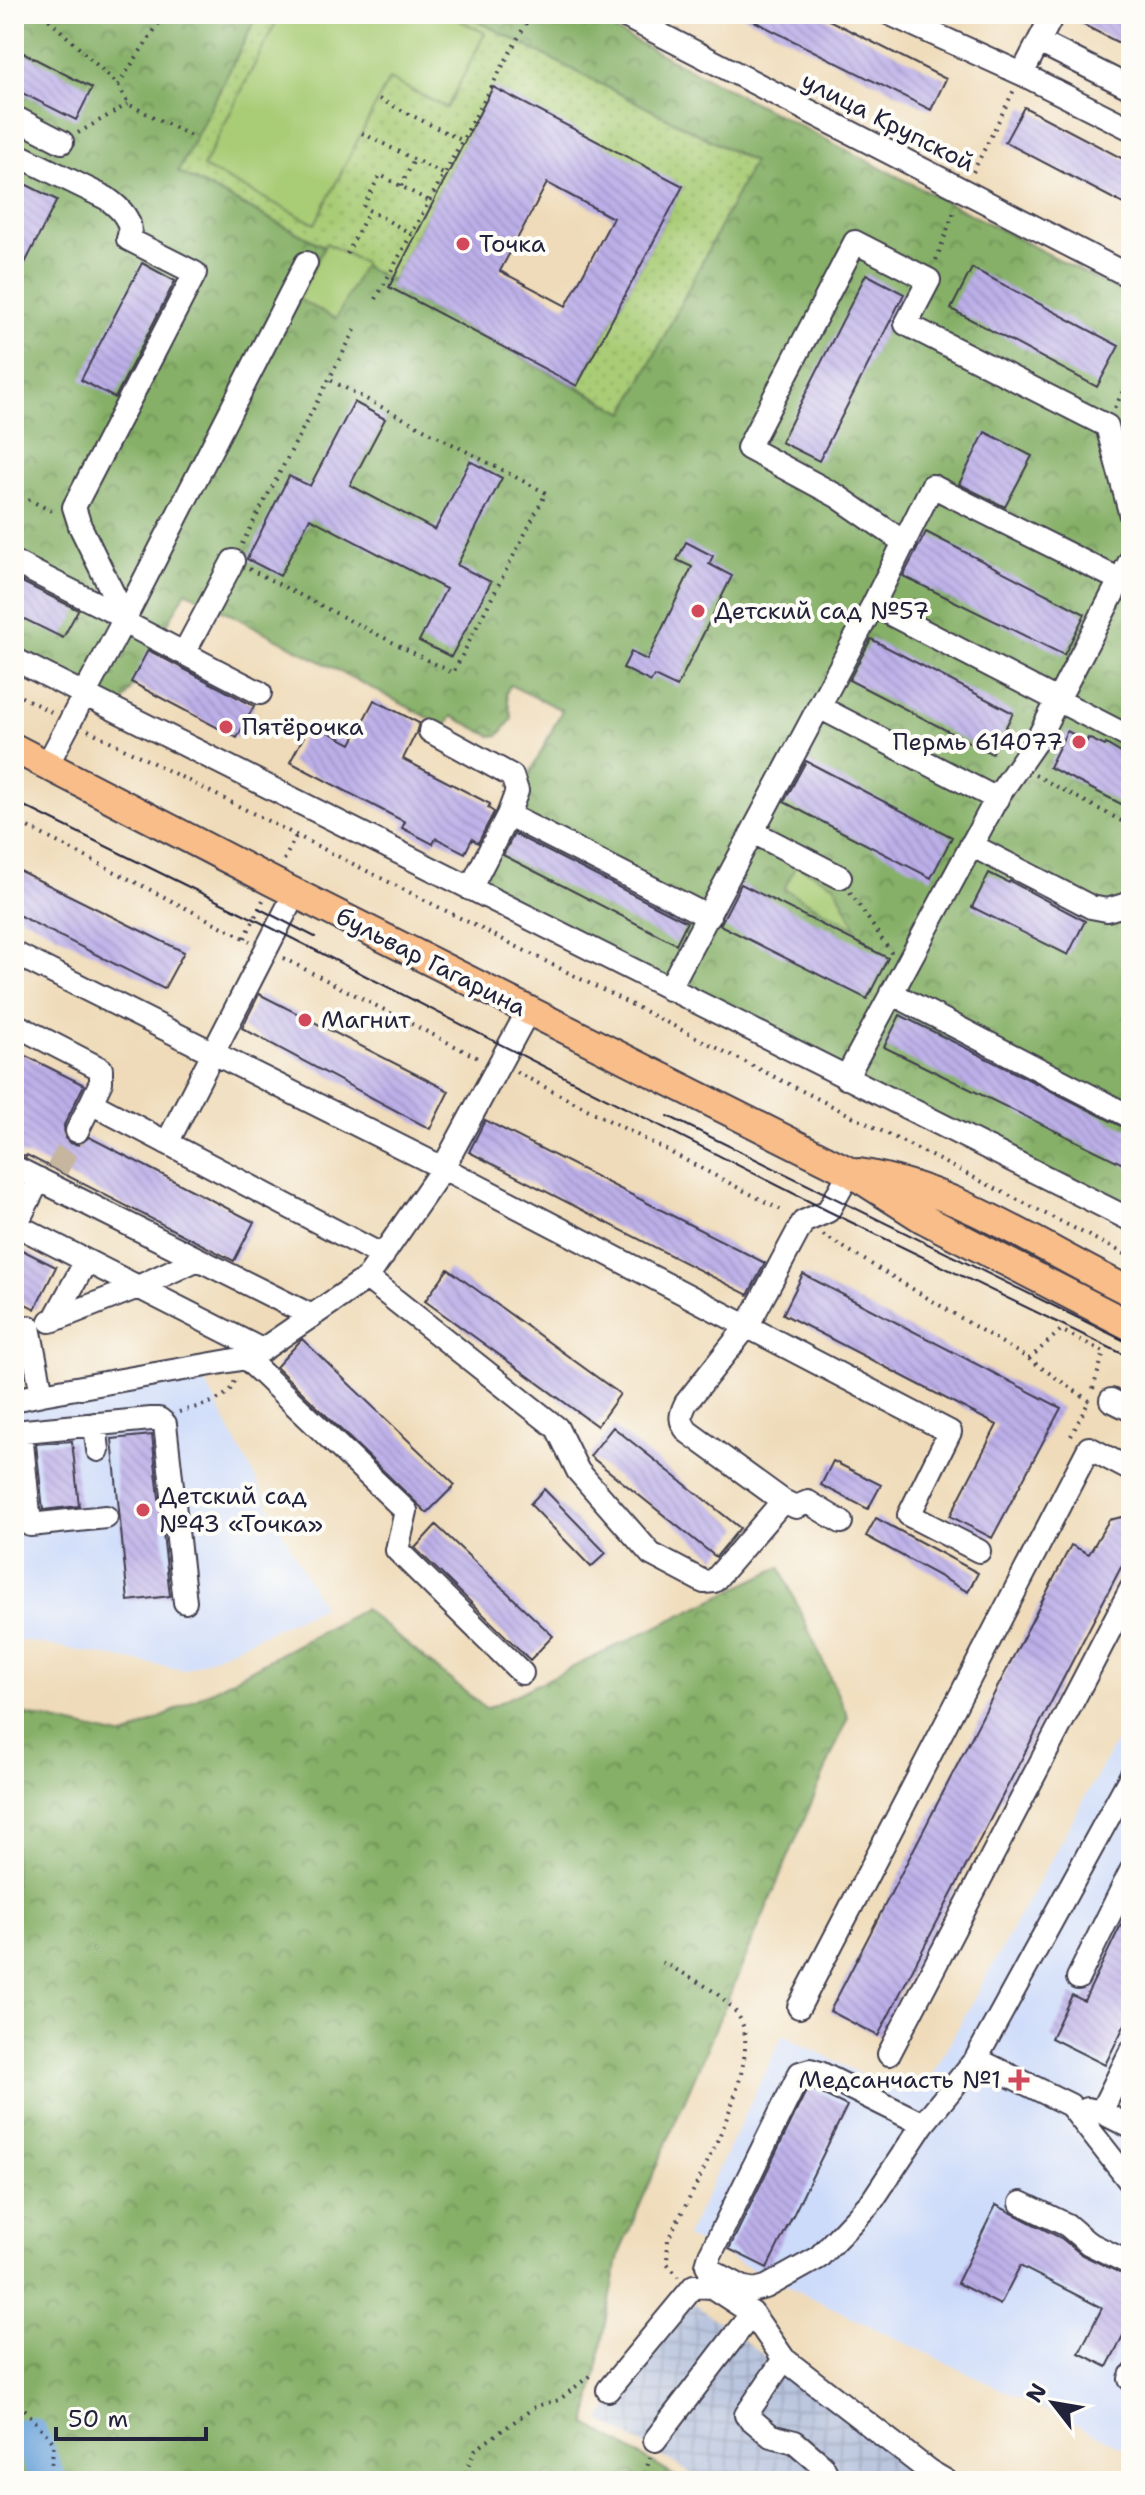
<svg xmlns="http://www.w3.org/2000/svg" width="1145" height="2495" font-family="'Shantell Sans',sans-serif">
	<defs>
		<pattern id="industrial-grid" width="8" height="8" patternUnits="userSpaceOnUse" patternTransform="scale(2)"><rect width="8" height="8" fill="#b9c5de"/><path d="M0 4h8M4 0v8" fill="none" stroke="#9fa9bf"/></pattern>
		<pattern id="grass-dots" width="8" height="8" patternUnits="userSpaceOnUse" patternTransform="scale(2)"><rect width="8" height="8" fill="#a9cc76"/><path d="M2 2h.1M6 6h.1" fill="none" stroke="#91af67" stroke-width="1.8" stroke-linecap="round"/></pattern>
		<pattern id="forest-crowns" width="20" height="18" patternUnits="userSpaceOnUse" patternTransform="scale(2)"><rect width="20" height="18" fill="#86b067"/><path d="M2 6a3 3 0 1 1 6 0M12 15a3 3 0 1 1 6 0" fill="none" stroke="#6d8f56"/></pattern>
		<pattern id="building-back-hatch" width="6" height="6" patternUnits="userSpaceOnUse" patternTransform="scale(2)"><rect width="6" height="6" fill="#bcafe8"/><path d="M-1 5l2 2M0 0l6 6M5-1l2 2" fill="none" stroke="#a196c8"/></pattern>
	</defs>
	<rect width="100%" height="100%" fill="#fdfcf7"/>
	<filter id="ink" filterUnits="userSpaceOnUse"><feTurbulence type="fractalNoise" baseFrequency=".0125" numOctaves="2"/><feDisplacementMap in="SourceGraphic" scale="16" xChannelSelector="R" yChannelSelector="G"/><feConvolveMatrix kernelMatrix="1 2 1 2 8 2 1 2 1" color-interpolation-filters="sRGB"/></filter>
	<filter id="wash" filterUnits="userSpaceOnUse"><feTurbulence type="fractalNoise" baseFrequency=".006" numOctaves="4" result="noise"/><feDisplacementMap in="SourceGraphic" scale="32" xChannelSelector="R" yChannelSelector="G"/><feGaussianBlur stdDeviation="1.8" result="paint"/><feColorMatrix in="noise" values="0 0 0 0 0 0 0 0 0 0 0 0 0 0 0 0 0 1.4 0 .05"/><feComposite in="paint" operator="in"/></filter>
	<g filter="url(#wash)">
		<rect width="100%" height="100%" fill="#efdbb9"/>
		<path fill="#cddbfa" d="M199,1370L322,1607L185,1670L14,1639V1412L28,1405Z
			M1131,1714V2452L686,2237L783,2035L880,2084L932,2075Z"/>
		<path fill="url(#industrial-grid)" d="M690,2301L934,2481H704L600,2419Z"/>
		<path fill="url(#grass-dots)" stroke="#667758" stroke-width="2" d="M258,14H464L754,162L625,413L577,386L682,187L493,88L392,281L178,172Z"/>
		<path fill="url(#forest-crowns)" stroke="#546951" stroke-width="2" d="M14,14H258L178,172L392,281L390,287L625,413L753,162L464,14H583L1131,297V1220L472,890L562,710L510,685L506,693L512,719L499,735L491,736L452,716L446,727L186,591L118,712L14,659Z
			M780,1567L848,1717L619,2254L587,2424L683,2481H14V1712L125,1737L364,1609L486,1709Z"/>
		<path fill="#a9cc76" stroke="#667758" stroke-width="2" d="M280,14H447L485,33L447,108L389,79L315,224L203,167Z
			M326,243L364,263L336,319L298,299Z
			M796,865L835,885L856,928L784,889Z"/>
		<g fill="none" stroke-linecap="round" stroke-linejoin="round">
			<path stroke="#6ba3da" stroke-width="36" d="M14,2436L16,2439L30,2435L49,2481"/>
		</g>
		<g id="blocks">
			<path fill="url(#building-back-hatch)" fill-rule="evenodd" d="M740,14H817L946,79L931,110Z
				M1067,14H1131V49L1066,16Z
				M14,48L92,88L76,120L14,89Z
				M493,87L683,186L577,386L389,287ZM547,183L613,218L566,306L500,271Z
				M1024,107L1131,163V208L1005,142Z
				M19,181L57,200L14,285V190Z
				M142,263L175,281L115,398L81,380Z
				M972,268L1119,346L1097,387L951,309Z
				M866,274L904,294L819,461L781,442Z
				M354,402L385,419L350,485L435,530L470,461L502,478L457,565L491,582L451,657L419,641L446,589L310,518L280,576L247,559L289,476L310,486Z
				M985,432L1032,456L1005,507L959,484Z
				M926,532L1085,614L1064,655L903,576Z
				M686,542L713,556L709,564L732,576L677,687L654,676L651,682L623,668L631,652L647,660L692,567L677,560Z
				M14,578L78,610L63,638L14,614Z
				M871,639L1013,713L992,754L849,680Z
				M148,650L254,706L237,738L131,682Z
				M374,700L419,723L416,733L403,759L490,804L488,808L494,812L478,843L472,839L465,853L436,838L433,844L402,828L405,822L290,762L311,723L351,744Z
				M1067,731L1087,741L1088,738L1105,746L1106,744L1131,759V809L1049,767Z
				M806,761L952,837L931,878L784,802Z
				M514,834L687,922L676,944L503,855Z
				M14,868L184,952L164,989L14,913Z
				M989,873L1009,883L1010,881L1085,921L1068,955L972,907Z
				M741,884L888,958L867,999L720,925Z
				M259,994L449,1091L430,1129L242,1028Z
				M900,1015L1131,1131V1168L884,1047Z
				M14,1050L84,1085L64,1125L65,1138L70,1143L79,1145L89,1137L254,1222L234,1261L27,1155L26,1157L14,1151Z
				M485,1120L765,1263L748,1295L469,1152Z
				M14,1246L56,1267L35,1309L14,1298Z
				M448,1269L620,1394L597,1426L425,1301Z
				M803,1274L1061,1408L992,1538L950,1516L997,1425L783,1314Z
				M302,1339L455,1485L427,1513L276,1367Z
				M613,1427L740,1528L716,1557L590,1456Z
				M152,1435L170,1596L128,1601L112,1439Z
				M72,1441L79,1506L43,1510L36,1444Z
				M833,1461L881,1485L868,1509L821,1485Z
				M544,1489L606,1553L591,1567L530,1504Z
				M1131,1515V1548L878,2036L830,2011L1071,1545L1089,1554L1109,1520Z
				M876,1518L978,1573L968,1592L866,1536Z
				M436,1525L553,1636L530,1660L415,1548Z
				M1131,1904V2012L1105,2065L1051,2038L1072,1995L1084,2001Z
				M808,2087L847,2106L767,2268L729,2249Z
				M996,2205L1061,2238L1082,2255L1131,2278V2320L1107,2367L1079,2353L1102,2308L1020,2266L1000,2305L957,2283Z"/>
		</g>
	</g>
	<g filter="url(#ink)">
		<use href="#blocks" fill-opacity="0" stroke="#413e4e" stroke-width="2"/>
		<g fill="none" stroke-linecap="round" stroke-linejoin="round">
			<path stroke="#c6b6a0" stroke-width="22" stroke-dasharray="22 11" stroke-linecap="butt" d="M57,1170L77,1131"/>
			<defs>
				<path id="minor" d="M621,14L1131,277
					M890,14L1022,74L1131,129
					M1039,42L1131,88
					M1022,74L1053,14
					M14,117L62,142
					M14,153L106,198C119,207 135,221 128,239L195,273L74,507L80,526L125,618
					M905,543L837,496L748,448L855,242L929,280L906,324L1107,426L1131,516
					M14,562L125,618L47,765
					M873,605L1131,738
					M125,618L306,263
					M122,621L260,693
					M184,653L233,561
					M14,659L1131,1220
					M819,707L997,799
					M430,731L512,776L517,791L508,815
					M753,832L840,877
					M971,845L1091,907L1107,910L1131,903
					M470,889L508,815L709,917
					M14,953L443,1168L950,1432L909,1515L979,1551
					M669,989L873,605L932,486L1120,580
					M891,993L1131,1117
					M14,1024L101,1069V1082L91,1103L383,1256
					M846,1078L998,796L1038,738L1131,559
					M77,1131L91,1103
					M167,1143L295,893
					M14,1167L312,1316
					M14,1224L262,1350
					M16,1225L39,1179
					M367,1278L557,1428L578,1471L651,1554L704,1582L714,1581L783,1501L688,1432C679,1421 680,1415 686,1403L748,1325L803,1222L828,1211L850,1172
					M54,1320L138,1287L198,1259
					M50,1321L54,1320L86,1261
					M14,1334L29,1327L42,1394L14,1400
					M246,1358L406,1511L397,1550L522,1673
					M42,1394L246,1358L262,1350L367,1278L443,1168L528,1011
					M1111,1400L1131,1410
					M95,1424L98,1450
					M14,1432L151,1419H159L165,1424L185,1602
					M21,1432L30,1525L106,1517
					M783,1501L796,1507L808,1502L841,1522
					M1078,1978L1131,1871
					M799,2007L1089,1448L1131,1470
					M889,2054L1131,1589
					M976,2059L1070,2105L1131,2183
					M1087,2109L1101,2112L1131,2127
					M1101,2112L1131,2051
					M923,2124L820,2073L810,2070L800,2073L710,2255L707,2265L710,2270L742,2287L754,2290L766,2287L818,2258L872,2201L923,2124L976,2059L1131,1776
					M1021,2203L1067,2225L1088,2243L1131,2264
					M784,2359L746,2415L771,2436L795,2442L822,2465L830,2481
					M1130,2379L1131,2376
					M608,2390L694,2286L712,2287L752,2313L784,2359L929,2471L946,2481
					M655,2440L752,2313"/>
				<path id="major" d="M14,748L273,882L850,1172L922,1218L1131,1326
					M859,1173C955,1187 1044,1250 1131,1292"/>
			</defs>
			<use href="#minor" stroke="#413e4e" stroke-width="26"/>
			<use href="#major" stroke="#413e4e" stroke-width="32"/>
			<path stroke="#413e4e" stroke-width="4" stroke-dasharray="2 6" stroke-linecap="butt" d="M43,14L118,85L128,104L195,138
				M579,14L606,28
				M118,85L165,14
				M379,99L461,140
				M78,133L128,104
				M362,133L443,174
				M973,172L1014,90
				M401,186L414,160
				M412,234L363,207L380,175L429,201
				M347,254L369,211
				M936,260L955,209
				M376,299L531,14
				M1115,408L1131,374
				M14,492L55,513
				M242,544L355,330
				M249,569L453,673L546,493L328,379
				M14,693L51,712
				M88,730L1131,1257
				M1035,775L1131,826
				M14,820L250,941
				M284,860L297,834
				M850,892L892,954
				M245,938L263,900
				M283,958L482,1060
				M516,1072L785,1212
				M823,1235L1029,1359L1091,1402
				M1029,1359L1061,1330L1104,1352L1093,1389
				M179,1412C198,1406 229,1402 235,1380
				M1071,1436L1089,1401
				M662,1962C687,1976 734,1996 743,2026C758,2076 692,2193 668,2239L667,2263L678,2277
				M14,2397L54,2443L49,2481
				M453,2481L465,2475L475,2450L536,2406L559,2400L593,2373
				M643,2481L650,2457"/>
			<use href="#minor" stroke="#fff" stroke-width="22"/>
			<use href="#major" stroke="#f8bd89" stroke-width="28"/>
			<path stroke="#22223b" stroke-width="2" d="M14,801L254,919L828,1211L1131,1358
				M258,908L315,937
				M668,1116L1131,1344"/>
		</g>
	</g>
	<g fill="#d1495b" stroke="#fdfcf7" stroke-width="3">
		<circle cx="463" cy="244" r="8"/>
		<circle cx="698" cy="611" r="8"/>
		<circle cx="226" cy="727" r="8"/>
		<circle cx="1079" cy="742" r="8"/>
		<circle cx="305" cy="1020" r="8"/>
		<circle cx="143" cy="1510" r="8"/>
		<path d="M1015 2068h8v8h8v8h-8v8h-8v-8h-8v-8h8z"/>
	</g>
	<g text-anchor="middle" stroke-width="8" stroke-linejoin="round" paint-order="stroke">
		<g font-size="24" fill="#22223b" stroke="#fdfcf7">
			<text transform="translate(888 122) rotate(27)" y="8">улица Крупской</text>
			<text transform="translate(431 962) rotate(27)" y="8">бульвар Гагарина</text>
		</g>
		<g font-size="24" fill="#22223b" stroke="#fdfcf7" text-anchor="start">
			<text x="479" y="252">Точка</text>
			<text x="714" y="619">Детский сад №57</text>
			<text x="242" y="735">Пятёрочка</text>
			<text x="1063" y="750" text-anchor="end">Пермь 614077</text>
			<text x="321" y="1028">Магнит</text>
			<text x="159" y="1504">Детский сад<tspan x="159" dy="28">№43 «Точка»</tspan></text>
			<text x="1001" y="2088" text-anchor="end">Медсанчасть №1</text>
		</g>
	</g>
	<rect width="1145" height="2495" fill="none" stroke="#fdfcf7" stroke-width="48"/>
	<g transform="translate(1053 2403) rotate(301)" stroke="#fdfcf7" stroke-width="6" paint-order="stroke">
	<path d="M0-6L14 30L0 20L-14 30Z" fill="#22223b"/>
	<text y="-12" font-size="22" font-weight="bold" text-anchor="middle" fill="#22223b">N</text>
	</g>
	<path d="M56 2427v12h150v-12" fill="none" stroke="#22223b" stroke-width="4"/>
	<text x="68" y="2427" font-size="24" fill="#22223b" stroke="#fdfcf7" stroke-width="6" paint-order="stroke">50 m</text>
</svg>
